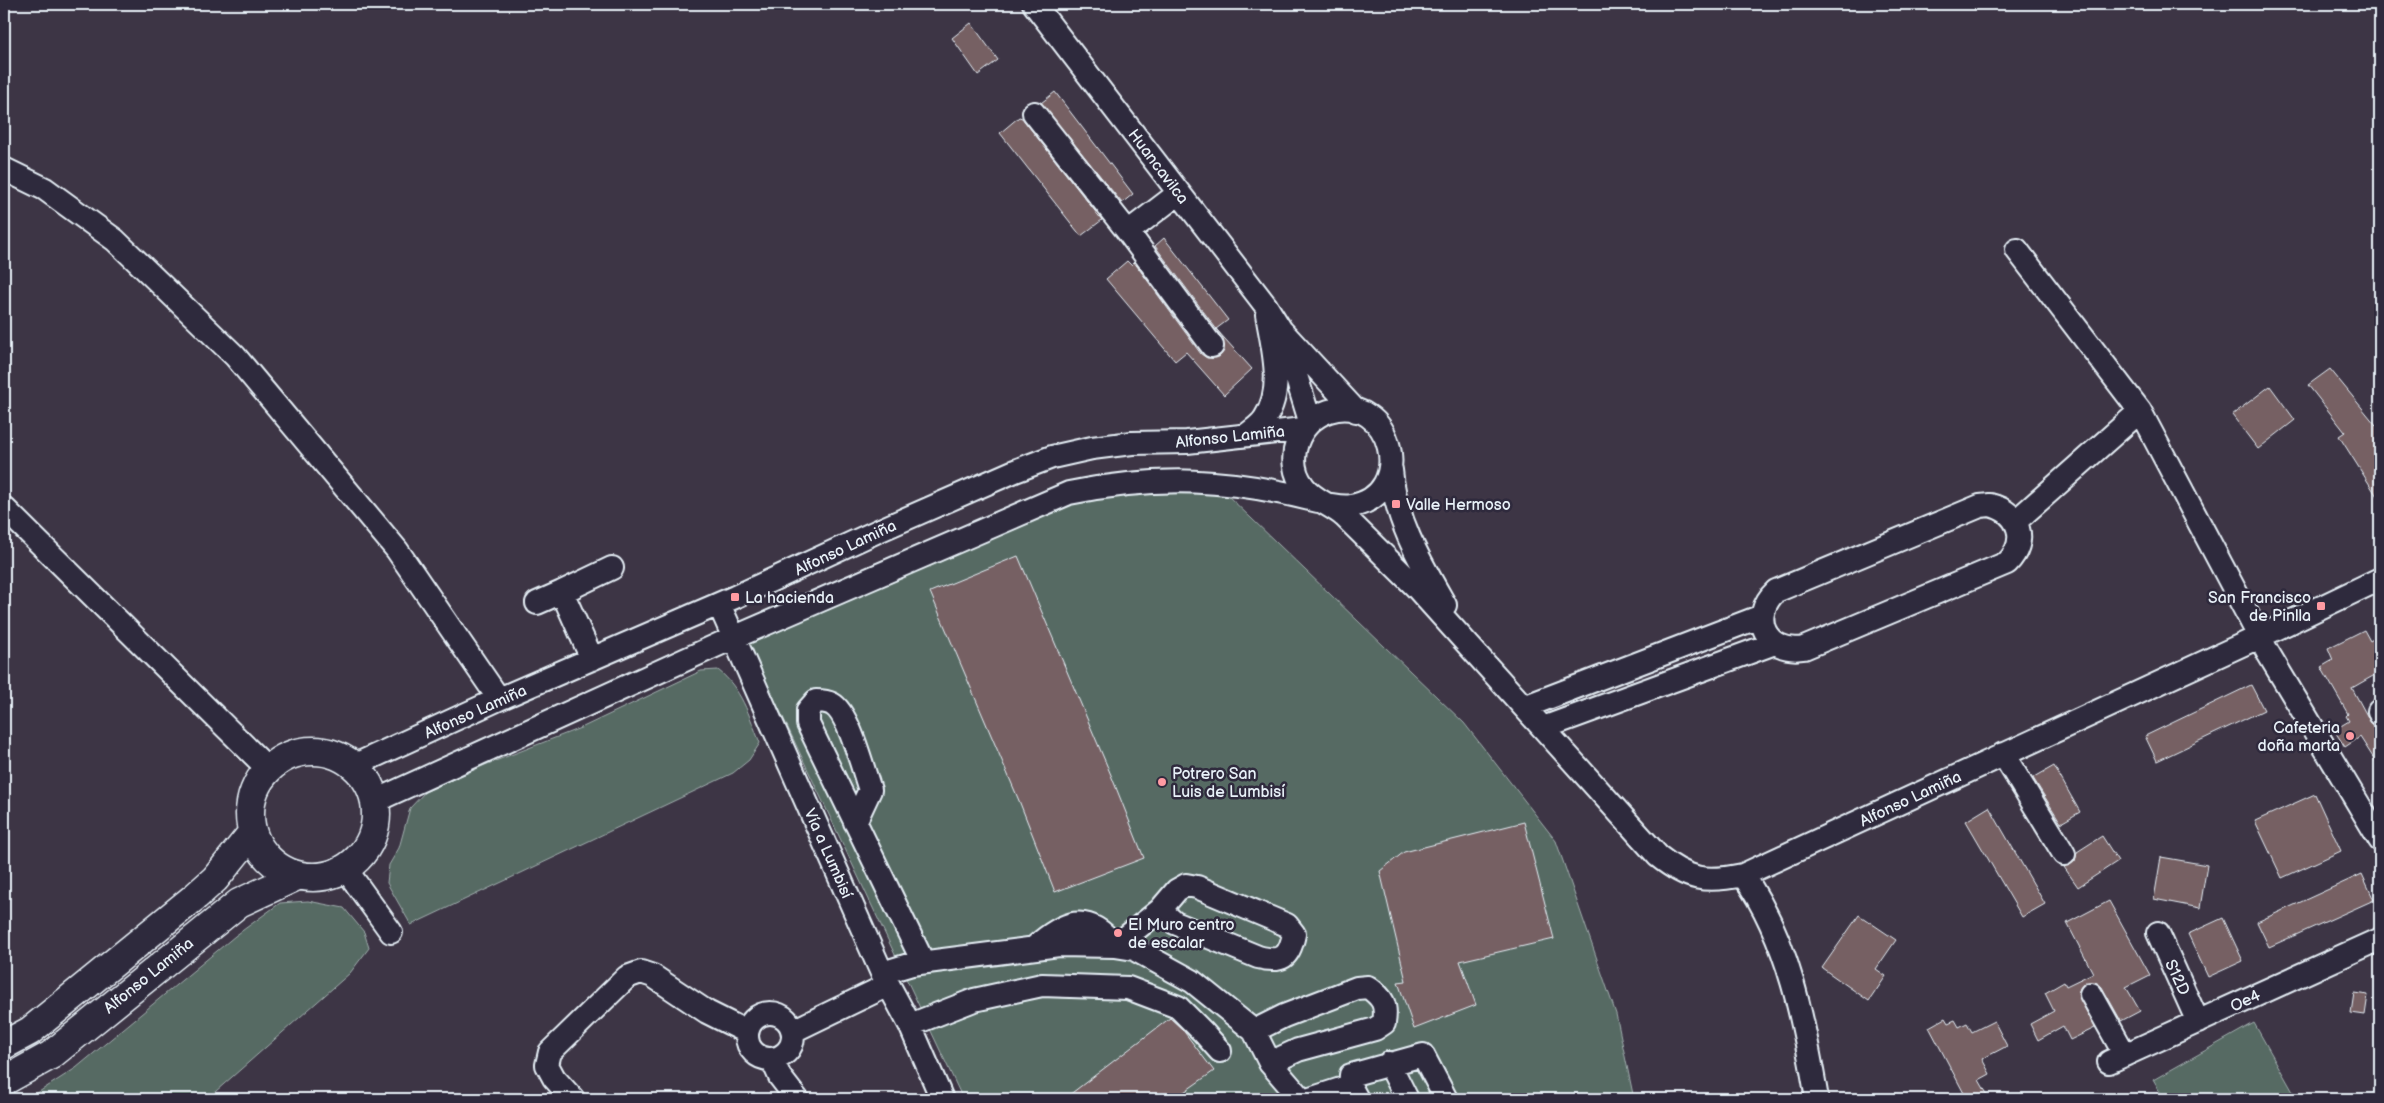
<svg xmlns="http://www.w3.org/2000/svg" width="2384" height="1103" font-family="'Balsamiq Sans',sans-serif">
	<rect width="100%" height="100%" fill="#3d3545"/>
	<filter id="ink" filterUnits="userSpaceOnUse"><feTurbulence type="fractalNoise" baseFrequency=".02" numOctaves="2"/><feDisplacementMap in="SourceGraphic" scale="10" xChannelSelector="R" yChannelSelector="G"/><feConvolveMatrix kernelMatrix="1 2 1 2 8 2 1 2 1" color-interpolation-filters="sRGB"/></filter>
	<g filter="url(#ink)">
		<path fill="#576a63" stroke="#a0aeae" d="M1069,493H1225L1464,723L1556,841L1616,1014L1634,1099H963L748,643Z
			M718,670C741,688 749,715 760,743L749,760L733,773L411,925L387,883L389,865L399,848L410,808L425,792L485,765L583,727L701,671Z
			M308,901L344,908L364,932L369,948L350,973L207,1099H28L76,1068L235,936L280,903Z
			M2254,1023L2297,1099H2164L2153,1080Z"/>
		<path fill="#766164" stroke="#e8f1f8" d="M971,23L998,60L978,75L952,38Z
			M1055,92L1133,194L1122,203L1041,103Z
			M1019,117L1022,118L1102,220L1081,236L1000,133Z
			M1164,238L1228,320L1216,329L1252,369L1224,395L1186,352L1175,361L1106,279L1127,261L1131,265L1134,262L1201,354L1207,358L1219,357L1224,351L1223,338L1155,246Z
			M2330,369L2380,430V501L2339,436L2345,432L2308,385Z
			M2270,386L2295,420L2258,449L2232,415Z
			M1018,556L1111,775L1144,858L1055,892L1020,803L930,592Z
			M2364,630L2370,641L2380,635V672L2352,688L2371,723L2380,727V768L2360,737L2345,747L2334,730L2349,721L2346,716L2348,714L2321,667L2333,660L2328,648Z
			M2251,685L2264,710L2157,761L2145,736Z
			M2054,766L2080,812L2061,823L2033,778Z
			M2315,794L2341,851L2282,878L2255,821Z
			M1989,807L2045,904L2022,917L1966,821Z
			M1524,822L1554,939L1460,961L1476,1005L1414,1029L1398,982L1406,981L1380,871L1404,852Z
			M2102,836L2118,861L2078,887L2064,867L2075,861L2077,852Z
			M2161,857L2207,865L2200,908L2154,899Z
			M2362,874L2374,900L2269,947L2257,922Z
			M2109,901L2150,975L2126,987L2140,1011L2121,1021L2102,987L2097,983L2085,982L2080,988L2078,994L2095,1028L2070,1040L2063,1026L2038,1040L2030,1024L2054,1011L2045,993L2064,982L2066,986L2093,973L2067,923Z
			M1859,915L1896,940L1876,969L1886,976L1869,1001L1822,968Z
			M2223,918L2243,961L2208,977L2188,934Z
			M2354,993L2368,995L2365,1015L2351,1013Z
			M1170,1018L1182,1029L1214,1071L1174,1099H1064Z
			M1945,1018L1948,1023L1955,1020L1959,1027L1967,1023L1972,1032L1994,1021L2007,1046L1982,1059L1990,1074L1979,1080L1990,1099H1967L1929,1027Z"/>
		<g fill="none" stroke-linecap="round" stroke-linejoin="round">
			<defs>
				<path id="minor" d="M1034,4L1266,306L1281,330L1356,411
					M1034,113L1128,232L1179,193
					M4,169L45,189L115,240L235,356L397,550L499,699
					M1128,232L1212,346
					M2017,250L2140,411L2268,653L2380,840
					M1286,343L1310,421
					M1248,434C1254,429 1261,425 1265,418C1285,388 1272,346 1267,314
					M1391,470C1395,520 1421,563 1445,605
					M1332,505C1338,506 1345,507 1351,506C1418,495 1392,391 1329,411C1298,421 1283,460 1304,487C1314,500 1331,505 1344,516L1416,587L1658,856C1688,880 1705,883 1743,875L2261,636L2380,579
					M1990,505C2020,512 2029,541 2007,563L1804,648C1766,654 1748,617 1776,591L1980,506Z
					M4,508L268,769
					M2016,521L2140,411
					M537,603L562,592
					M719,604L881,971L910,1025L942,1099
					M592,659L562,592L612,568
					M1524,707L1762,616
					M2379,711L2380,714
					M1543,728L1775,643
					M2003,754L2064,854
					M353,766L499,699L735,597L878,531L1015,471L1052,457L1092,448L1132,443L1187,442L1303,429
					M375,801L735,637L1069,493C1160,475 1228,478 1318,501
					M855,822L870,790C863,770 849,713 832,704C828,702 821,701 816,701L808,710V724L923,962
					M345,868L391,932
					M1743,875C1789,940 1804,1022 1817,1099
					M2158,933L2198,1022
					M1034,948C1063,922 1087,910 1115,946L1160,910L1177,890L1186,885L1197,887L1287,925L1294,934C1289,958 1282,963 1258,957L1175,923L1160,910
					M882,973L912,964L1059,945L1115,946L1134,949L1192,981L1254,1031L1270,1063L1301,1099
					M2091,994L2125,1055
					M747 1036a23 23 0 1 1 46 0a23 23 0 1 1-46 0Z
					M910,1025L974,1000L1042,985L1128,988L1178,1007L1203,1032L1220,1051
					M793,1031L888,985
					M1254,1031L1284,1016L1357,988L1368,987C1383,998 1387,1004 1384,1023L1375,1029L1298,1050L1270,1063
					M772,1059L780,1077L797,1099
					M2109,1062L2380,939
					M1389,1063L1407,1099
					M573,1099L554,1078L547,1065L550,1052L627,977L641,972L653,976L707,1012L747,1032
					M1310,1099L1350,1086
					M1357,1099L1350,1086L1351,1075L1423,1055L1446,1099"/>
				<path id="major" d="M250 814a63 63 0 1 1 126 0a63 63 0 1 1-126 0Z
					M4,1045L30,1031L196,896L215,879L252,833
					M4,1081L51,1055L239,903L297,876"/>
			</defs>
			<use href="#minor" stroke="#e8f1f8" stroke-width="26"/>
			<use href="#major" stroke="#e8f1f8" stroke-width="31"/>
			<use href="#minor" stroke="#2f2a3d" stroke-width="22"/>
			<use href="#major" stroke="#2f2a3d" stroke-width="28"/>
		</g>
	</g>
	<g fill="#ff9aa2" stroke="#2f2a3d" stroke-width="2">
		<rect x="1391" y="499" width="10" height="10" rx="2.5"/>
		<rect x="730" y="592" width="10" height="10" rx="2.5"/>
		<rect x="2316" y="601" width="10" height="10" rx="2.5"/>
		<circle cx="2350" cy="736" r="5"/>
		<circle cx="1162" cy="782" r="5"/>
		<circle cx="1118" cy="933" r="5"/>
	</g>
	<g text-anchor="middle" stroke-width="5" stroke-linejoin="round" paint-order="stroke">
		<g font-size="16" fill="#e8f1f8" stroke="#2f2a3d">
			<text transform="translate(1159 166) rotate(53)" y="6">Huancavilca</text>
			<text transform="translate(1230 436) rotate(-6)" y="6">Alfonso Lamiña</text>
			<text transform="translate(845 547) rotate(-25)" y="6">Alfonso Lamiña</text>
			<text transform="translate(475 711) rotate(-24)" y="6">Alfonso Lamiña</text>
			<text transform="translate(1910 798) rotate(-25)" y="6">Alfonso Lamiña</text>
			<text transform="translate(829 853) rotate(66)" y="6">Vía a Lumbisí</text>
			<text transform="translate(148 975) rotate(-39)" y="6">Alfonso Lamiña</text>
			<text transform="translate(2178 977) rotate(65)" y="6">S12D</text>
			<text transform="translate(2245 1000) rotate(-25)" y="6">Oe4</text>
		</g>
		<g font-size="16" fill="#e8f1f8" stroke="#2f2a3d" text-anchor="start">
			<text x="1406" y="510">Valle Hermoso</text>
			<text x="745" y="603">La hacienda</text>
			<text x="2311" y="603" text-anchor="end">San Francisco<tspan x="2311" dy="18">de Pinlla</tspan></text>
			<text x="2340" y="733" text-anchor="end">Cafeteria<tspan x="2340" dy="18">doña marta</tspan></text>
			<text x="1172" y="779">Potrero San<tspan x="1172" dy="18">Luis de Lumbisí</tspan></text>
			<text x="1128" y="930">El Muro centro<tspan x="1128" dy="18">de escalar</tspan></text>
		</g>
	</g>
	<rect width="2384" height="1103" fill="none" stroke="#2f2a3d" stroke-width="20"/>
	<rect x="10" y="10" width="2364" height="1083" fill="none" stroke="#e8f1f8" stroke-width="2" filter="url(#ink)"/>
</svg>
